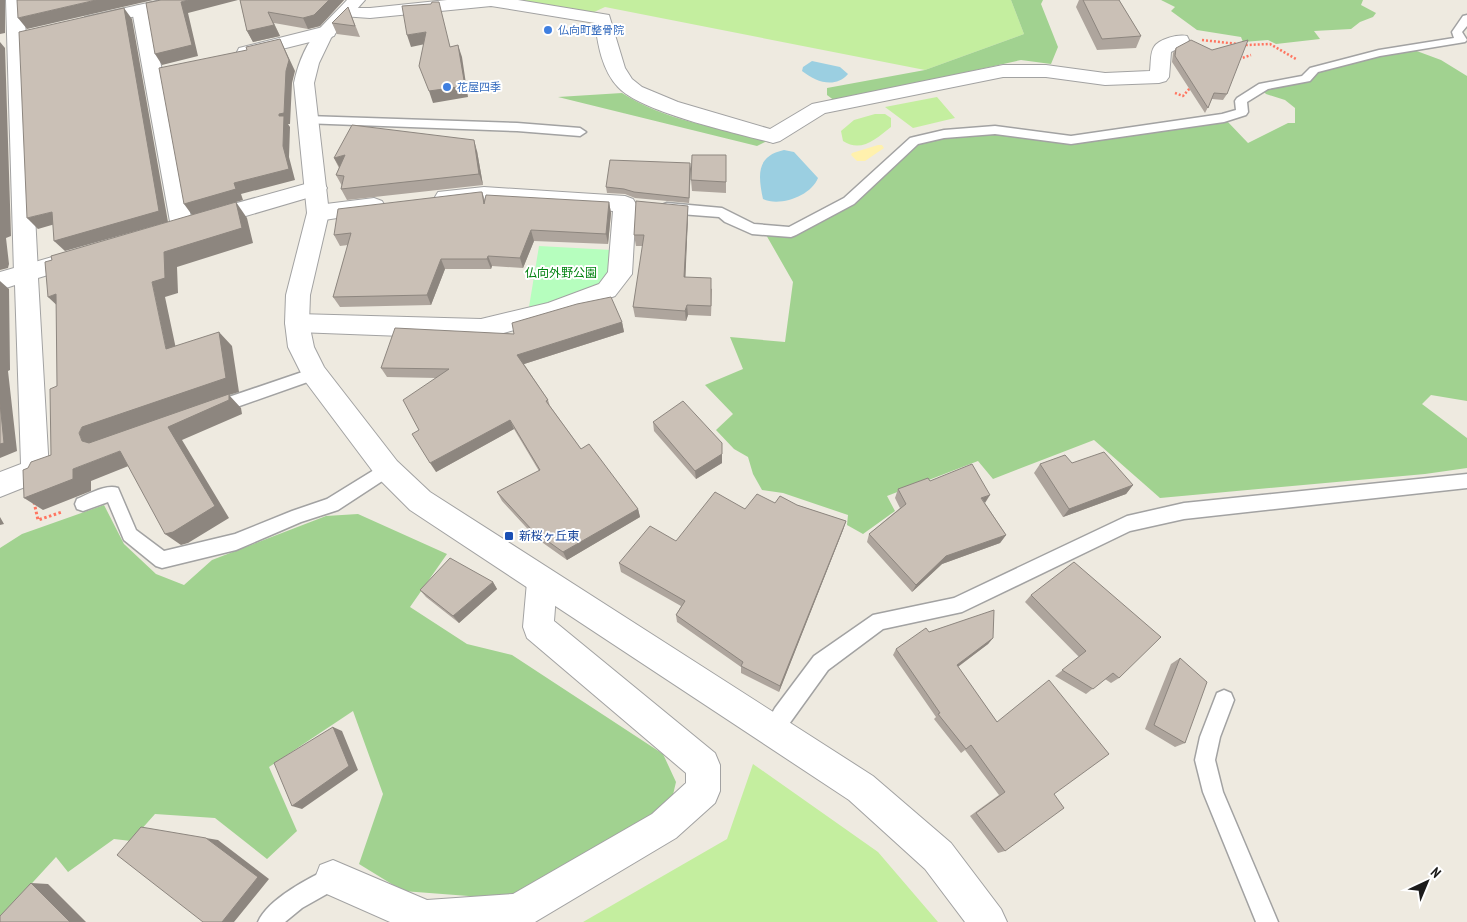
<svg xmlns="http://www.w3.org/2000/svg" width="1467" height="922" font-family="'PT Sans Narrow','Noto Sans JP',sans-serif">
	<rect width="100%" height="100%" fill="#eeeae0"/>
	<path fill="#c4ee9f" d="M510,0H1011L1024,34L925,70L605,7L592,13Z
		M937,97L955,118L913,128L885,107Z
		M875,114H885L891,118V127C876,139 861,153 843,141L841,131L854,120Z
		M753,764L878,852L938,922H583L727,839Z"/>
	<path fill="#a1d290" d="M1011,0H1043L1041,4L1058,47L1051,64L1021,60L835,101L827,95V88L925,70L1024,34Z
		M1161,0H1363L1361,5L1376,13L1373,17L1360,22L1351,29L1314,31L1320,39L1276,44L1268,40L1243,42L1241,37L1197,30L1171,11L1175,7Z
		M1414,50L1441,60L1467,76V401L1431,395L1422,404L1467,438V468L1425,474L1160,498L1094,440L993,479L978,461L887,496L895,511L863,534L847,525L848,515L783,493L762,490L753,474L748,457L734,449L716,430L733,414L705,385L743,369L730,337L785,342L793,282L765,233L792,234L850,203L916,142L995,131L1072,141L1226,120L1248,143L1288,123H1295V108L1285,100L1266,94L1262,90L1306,80L1315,70L1381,54Z
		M622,93C665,121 720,128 769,140L757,146L558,97Z
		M104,505L124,544L156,574L184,585L212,560L326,516L358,514L447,554L410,607L467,644L512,655L663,754L676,782L672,799L652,819L508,899L403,891L359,864L383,794L353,711L269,767L297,831L267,859L215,818L155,814L131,841L114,839L68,872L56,857L0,918V548L22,534Z"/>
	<path fill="#fff1ad" d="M878,145H882L884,148L865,161H857L851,155L852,153Z"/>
	<path fill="#b6febe" d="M539,246L612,250C611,258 611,271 607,277C595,295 549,304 529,307Z"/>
	<path fill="#9bcfe1" d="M812,61L840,67L848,74C835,89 816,82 802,71L803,67Z
		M784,150L794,152L818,178C811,196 780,207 763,199C758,175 756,156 784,150Z"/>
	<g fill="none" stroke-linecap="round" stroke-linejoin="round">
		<defs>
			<path id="service" d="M1467,15V26L1462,32L1467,40L1465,42L1380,56L1318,72L1310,81L1268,89L1247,102L1248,112L1246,115L1224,122L1071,144L995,134L944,138L918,144L854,204L796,235L791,237L752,234L725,222L719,217L667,213L662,211L660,208L662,205L667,203L722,208L754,224L789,227L844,198L910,138L914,137L944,130L995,126L1071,136L1222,114L1236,110L1235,101L1237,98L1259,84L1302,76L1310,68L1379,50L1454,38L1452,32L1463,16Z
				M307,116L517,123L580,128L586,132L580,136L517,131L303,123L301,120Z
				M314,368L319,370L322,374L319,378L214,415L208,414L206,409L208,404Z
				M387,462L393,464L395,469L393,474L338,510L301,522L236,550L162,568L156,566L124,540L108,502L83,511L77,509L75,504L77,499C89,494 106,484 118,488L136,530L164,551L235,534L292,511L327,499Z
				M1467,474V488L1184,519L1130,531L962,612L883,629L828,670L779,738L772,741L765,738L762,731L775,708L814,656L873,615L954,598L1127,516L1184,503Z
				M1224,690L1231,693L1234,700L1220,737L1215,760L1223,792L1278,922H1256L1203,792L1195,760L1200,737L1217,693Z
				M333,867L341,870L344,878L341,886L302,908L285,922H258C268,899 310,877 333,867Z"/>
			<path id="minor" d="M447,0H518L609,15L625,68L632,79L642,87L678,102L770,129L812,104L1003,65H1046L1105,73L1150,71C1151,64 1150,53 1154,47C1159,39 1178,34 1187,36L1189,40L1187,44L1171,52L1169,77L1166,81L1159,83L1105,85L1046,77H1003L825,113L780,141L773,143C737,133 642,113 618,87C602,70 598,45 595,23L491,6L370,18L342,16L339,12L342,8H370Z
				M141,5L147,6L150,10L193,227L190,233L182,235L174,233L171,227L132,10L135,6Z
				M327,26L334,28L336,32L334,36L246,58L239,56L237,52L239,48Z
				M316,181L324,183L327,188L324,193L205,228L197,226L194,220L197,214Z
				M484,187L625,196L633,199L636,204L632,274L615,296L552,320L481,339L297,332L288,330L285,323L288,316L297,314L481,319L548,303L599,284L608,272L613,211L484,201L446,205L438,202L435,197L438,192Z
				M374,198L382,201L385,206L382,211L318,221L310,218L307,213L310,208L318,205Z
				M80,249L88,251L92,257L88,263L38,278L49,471L45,479L0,497V472L21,464L15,285L0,290V272Z
				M542,568L553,572L557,582L554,621L715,753L720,765V791L715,803L676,838L535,922H390L320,891L315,878L320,865L333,860L427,900L513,894L652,814L686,783V773L527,638L523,627L527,582L531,572Z"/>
			<path id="tertiary" d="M6,0H24L38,273L34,279L26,282L18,279L14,273Z
				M161,0H194L191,4L91,26L85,25L82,21L85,17Z
				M347,0H365L331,38L319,63L314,83L329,213L310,295L309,323L314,347L324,367L397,461L430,492L873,776L951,843L1001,909L1007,922H965L925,869L849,800L410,510L377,477L305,381L288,347L285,323L286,295L307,213L294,83C298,63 307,41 322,26C330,17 339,9 347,0Z"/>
		</defs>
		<use href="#service" stroke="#a2a2a2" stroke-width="3"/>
		<use href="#minor" stroke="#a2a2a2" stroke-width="2"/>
		<use href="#tertiary" stroke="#a2a2a2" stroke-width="2"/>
		<path stroke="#ff7560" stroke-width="2.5" stroke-dasharray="2 2" stroke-linecap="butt" d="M1202,40L1247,45L1270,44L1296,59
			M1239,59L1251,55
			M1175,93L1183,96L1191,87"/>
		<path stroke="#ff7560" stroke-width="3" stroke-dasharray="2.5 2.5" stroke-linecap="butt" d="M34,502L38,520L62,512"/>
		<use href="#service" fill="#fff" fill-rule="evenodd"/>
		<use href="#minor" fill="#fff" fill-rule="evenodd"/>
		<use href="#tertiary" fill="#fff" fill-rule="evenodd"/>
	</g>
	<path fill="#aea59d" d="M240,0H344L320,26L308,29L274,23L280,36L253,42L247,31Z
		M1079,0H1119L1141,36L1136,48L1097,50L1076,7Z
		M348,7L360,37L337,34L332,23Z
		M1176,48L1227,94L1223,100L1212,99L1205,113L1172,62L1173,53Z
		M477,151L483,185L347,200L341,189L342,186L336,175L339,168L334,158Z
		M726,155V193L692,191L691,180Z
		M690,163L689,203L635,198L625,194L607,193L606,187Z
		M482,192L485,200L609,202L611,213L608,244L534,241L523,268L492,266L491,269H445L431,305L340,307L333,297L348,245L340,246L334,235Z
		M688,206V216L685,277L712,289L711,316L688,315L686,321L635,317L633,307L643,246H636L634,235Z
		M622,322L624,332L524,364L548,400L550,406L581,449L638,509L640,517L567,560L536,538L502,501L497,492L539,471L514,429L436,472V378L387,377L381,368L514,334Z
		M653,422L722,463L696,479L654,431Z
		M1072,463L1133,485L1126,494L1063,517L1034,473L1040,464Z
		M930,481L985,503L1006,535L1000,543L942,564L912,592L867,542L869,534L900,508L895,498L898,489Z
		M775,503L797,505L846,521L843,530L779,692L741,673V667L677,622L676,615L681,606L621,572L619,563L676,541L745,509Z
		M493,582L497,589L459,623L426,597L420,590Z
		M1031,595L1119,678L1111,683L1105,679L1086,694L1055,676L1079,657L1025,602Z
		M929,632L993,638L988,644L958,667L997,722L1054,794L1005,851L998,853L970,816L999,795L965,750L961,753L934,719L936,717L893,655L896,649Z
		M1180,658L1185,743L1175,747L1145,729L1171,664Z"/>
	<path fill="#8d867f" d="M0,0H5V33L0,34Z
		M96,0H153L27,29L18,18Z
		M188,0H238L188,13L198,56L162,65L155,54L181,2Z
		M329,0H344L320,26L308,29L303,18Z
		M124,8L132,19L168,222L65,251L54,241Z
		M268,12L280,36L253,42L247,31Z
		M426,32L430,43L411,47L407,35Z
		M280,39L295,71L292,83L290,124H288L290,127L289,157L295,180L241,194L243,200L192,215L184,204L234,183L283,146L279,116Z
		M0,42L5,48L11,236L6,238L9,264L8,268L0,270Z
		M458,45L462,57L468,97L433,103L429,91Z
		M474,140L477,151L483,185L479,174Z
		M345,155L340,168L334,158Z
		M690,163L691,169L689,203V198Z
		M236,202L247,218L253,243L177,267L178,293L165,297L179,363L166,349L152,282L164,252Z
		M609,202L611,213L608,244L606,234Z
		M688,206V216L685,288L684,277Z
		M52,212L62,222L38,229L27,218Z
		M531,230L534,241L523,268L520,258Z
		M488,256L492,266L491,269L487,259Z
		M441,259L445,269L431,305L427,295Z
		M0,281L9,289L10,370L8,371L17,451L0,458Z
		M56,294L63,311L48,297Z
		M687,305L688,315L686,321L685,311Z
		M622,322L624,332L521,365L517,355Z
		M219,332L232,346L239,392L229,395L241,408L242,414L182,440L229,518L188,543L181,545L165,534L168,427L95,446L82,441L79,433L82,427Z
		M510,420L514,429L436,472L430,463Z
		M722,443V463L696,479L695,471Z
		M120,451L136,463L91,481V491L43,510L24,498L73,469Z
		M1133,485L1126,494L1063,517L1069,509Z
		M990,495L985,503L981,498Z
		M638,509L640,517L567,560L563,552Z
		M0,517L4,524L0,525Z
		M846,521L843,530L779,692L780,686Z
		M1006,535L1000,543L942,564L912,592L916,585L946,556Z
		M493,582L497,589L459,623L453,616Z
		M993,638L988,644L952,671L957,665Z
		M333,727L342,731L358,770L302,809L292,806Z
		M206,838L218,840L269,879L234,922H222Z
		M31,883L48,884L86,922H70Z"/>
	<path fill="#cac0b6" stroke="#8d867f" d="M17,0H96L18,18Z
		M161,0H188L181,2L192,45L155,54L146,3Z
		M240,0H329L314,15L303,18L268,12L274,25L247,31Z
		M1083,0H1119L1141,36L1102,39Z
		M432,2H439L450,47L458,45L465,86L429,91L419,66L426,32L407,35L402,6L431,4Z
		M348,7L355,26L332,23Z
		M124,8L159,211L54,241L52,212L27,218L19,32Z
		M280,39L289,60L286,71L284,113L279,114V116H284L283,146L289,169L234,183L236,189L184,204L159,68L247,50L246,47Z
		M1191,40L1212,50L1248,40L1227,94L1214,93L1208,108L1175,56L1176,48Z
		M352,125L474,140L479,174L341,189L344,176L336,175L345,155L334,158Z
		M692,155H726V182L691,180Z
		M610,160L690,163L689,198L634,192L624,189L606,187Z
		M480,192H482L484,204L486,195L609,202L606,234L531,230L520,258L488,256L487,259H441L427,295L333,297L351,233L334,235L338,209Z
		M636,201L688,206L684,277L711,278V306L687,305L685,311L633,307L644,235H634Z
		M236,202L242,228L164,252L165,278L152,282L166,349L219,332L226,378L82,427L79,433L82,441L89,443L229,394V400L168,427L215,506L173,532L165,534L120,451L73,469V479L24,498L23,470L28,468L31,462L51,455L50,389L57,386L56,294L48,297L45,262L52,260L51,256Z
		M611,297L622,322L517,355L548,400L546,401L581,449L589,444L638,509L563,552L532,530L497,492L540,470L510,420L430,463L412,434L419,430L403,400L449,369L381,368L395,328L514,334L512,323L577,304Z
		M683,401L722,443V454L695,471L653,422Z
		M0,403L4,443L0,444Z
		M1104,452L1133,485L1069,509L1040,464L1065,455L1072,463Z
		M972,464L990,495L981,498L1006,535L946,556L916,585L869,534L906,504L898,489L928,478L930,481Z
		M715,492L745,509L757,494L775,503L780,496L797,505L846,521L780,686L741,666L743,662L676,615L685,601L619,563L650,526L676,541Z
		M450,558L493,582L453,616L420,590Z
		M1074,562L1161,637L1119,678L1113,673L1093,689L1062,670L1086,651L1031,595Z
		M994,610L993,638L957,665L997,722L1049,680L1109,754L1054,794L1064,808L1005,851L976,813L1005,792L971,745L966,749L938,714L940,713L896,649L926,628L929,632Z
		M1180,658L1207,682L1185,743L1154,725Z
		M333,727L349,766L292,806L274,763Z
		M141,827L206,838L258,877L222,922H203L117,855Z
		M31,883L70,922H0V916Z"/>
	<g fill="#3f7fe0" stroke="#fff" stroke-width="2">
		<circle cx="548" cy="30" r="5"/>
		<circle cx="447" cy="87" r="5"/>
	</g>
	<rect fill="#1a4fb4" stroke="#fff" stroke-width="2" x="504" y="531" width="10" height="10" rx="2.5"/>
	<g text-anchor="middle" stroke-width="4" stroke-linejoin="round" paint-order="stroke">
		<g font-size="11" fill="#366cbe" stroke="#fff" text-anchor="start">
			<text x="558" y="34">仏向町整骨院</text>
			<text x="457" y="91">花屋四季</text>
		</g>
		<g font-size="12" fill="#018210" stroke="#fff">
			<text x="561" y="277">仏向外野公園</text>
		</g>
		<g font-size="12" fill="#164399" stroke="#fff" text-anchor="start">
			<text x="519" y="540">新桜ヶ丘東</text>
		</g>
	</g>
	<g transform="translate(1427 882) rotate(44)" stroke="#ffffff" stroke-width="4" paint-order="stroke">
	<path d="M0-4L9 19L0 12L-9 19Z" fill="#1b1b1b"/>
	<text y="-8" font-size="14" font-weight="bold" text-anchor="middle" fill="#1b1b1b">N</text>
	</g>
</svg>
